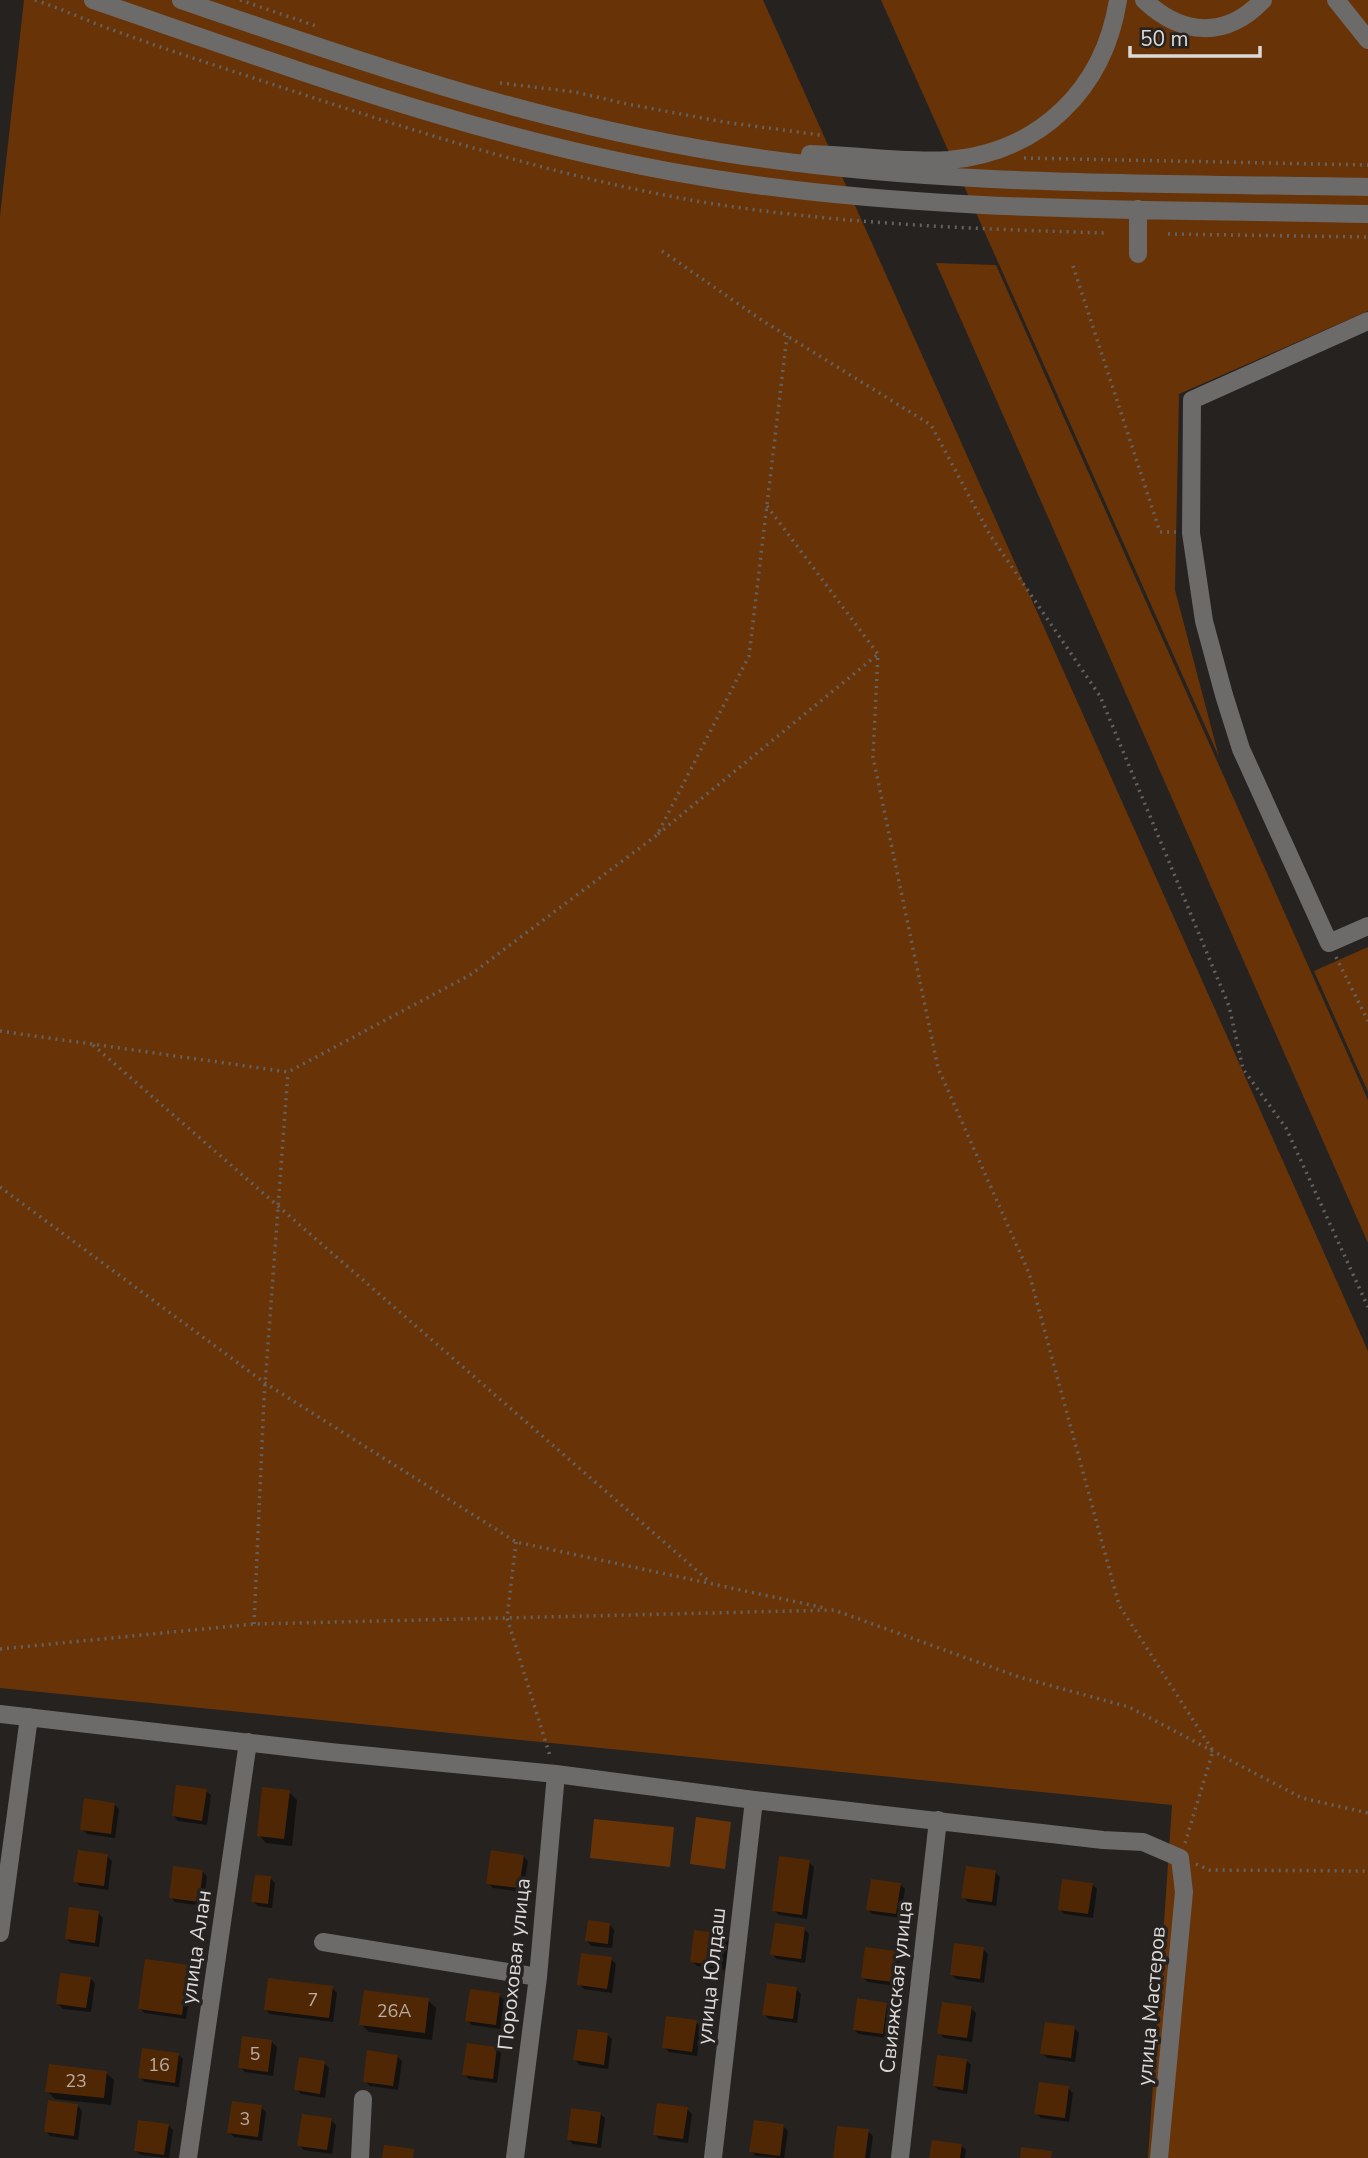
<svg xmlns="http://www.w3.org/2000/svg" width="1368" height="2158" font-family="'Nunito Sans',sans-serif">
	<rect width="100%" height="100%" fill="#252220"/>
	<path fill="#683407" d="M24,0H763L1368,1351V2158H1148L1172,1805L0,1688V216Z
		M881,0H1368V311L1179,394L1175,590L1219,757Z
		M936,263L996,265L1368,1100V1243Z
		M1368,947V1092L1314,971Z
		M696,1817L731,1822L725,1869L690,1864Z
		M594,1819L674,1827L670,1867L590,1858Z"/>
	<path fill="#0007" d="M206,1791L211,1795L207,1825L178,1821L174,1816Z
		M289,1792L297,1800L292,1846L266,1843L259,1835Z
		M114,1804L119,1809L115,1838L87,1834L82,1829Z
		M107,1856L112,1861L108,1890L80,1886L75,1881Z
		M523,1856L528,1861L523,1892L493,1888L488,1883Z
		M809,1862L814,1867L807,1919L779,1915L774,1910Z
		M203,1872L207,1877L203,1906L175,1902L171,1897Z
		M995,1872L1000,1877L996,1906L968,1902L963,1897Z
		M270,1878L275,1883L272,1908L258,1906L253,1901Z
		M900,1884L905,1889L901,1918L873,1914L868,1910Z
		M1092,1884L1097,1889L1093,1918L1065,1914L1060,1910Z
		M98,1913L103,1918L99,1947L71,1943L66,1938Z
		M610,1925L614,1930L612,1948L591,1946L587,1941Z
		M804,1929L809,1934L805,1963L777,1959L772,1954Z
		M724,1936L729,1941L725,1970L697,1966L692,1961Z
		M983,1949L988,1954L984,1983L956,1979L951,1974Z
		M895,1952L900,1957L896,1986L868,1982L863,1978Z
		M611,1959L616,1964L612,1993L584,1989L579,1984Z
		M188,1966L193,1971L186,2019L145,2013L140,2009Z
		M90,1978L95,1983L91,2012L63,2009L58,2004Z
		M332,1988L337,1993L333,2022L270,2014L265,2009Z
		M796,1989L801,1994L797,2023L769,2019L764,2014Z
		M499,1995L504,2000L500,2029L472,2025L467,2020Z
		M428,2000L436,2008L432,2040L369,2032L361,2024Z
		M886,2004L891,2009L887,2038L859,2034L854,2030Z
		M971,2008L976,2013L972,2042L944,2038L939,2033Z
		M696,2022L701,2027L697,2056L669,2052L664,2047Z
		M1074,2028L1079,2033L1075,2062L1047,2058L1042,2053Z
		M607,2034L612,2039L608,2069L580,2065L575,2060Z
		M272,2042L277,2047L273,2076L245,2072L240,2067Z
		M496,2049L501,2053L497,2083L469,2079L464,2074Z
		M178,2054L183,2059L179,2087L145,2082L140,2077Z
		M397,2056L402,2061L398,2090L370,2086L365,2081Z
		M966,2060L971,2065L967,2094L939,2090L934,2086Z
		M324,2063L329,2068L325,2098L301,2094L296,2089Z
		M106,2073L114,2080L111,2105L55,2099L47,2091Z
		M1068,2088L1073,2093L1069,2122L1041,2118L1036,2113Z
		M78,2106L82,2111L78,2140L50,2136L46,2131Z
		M261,2107L266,2112L262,2141L234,2137L229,2132Z
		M687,2109L692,2114L688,2143L659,2139L655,2134Z
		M600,2114L605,2118L601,2148L573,2144L568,2139Z
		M331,2120L336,2125L332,2154L304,2150L299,2145Z
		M168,2125L173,2130L169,2158L141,2155L136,2151Z
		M783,2126L788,2131L784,2158L756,2156L751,2151Z
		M868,2131L873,2136L870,2158H835Z
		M961,2145L966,2150L965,2158H931Z"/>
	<path fill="#502704" d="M176,1785L207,1789L202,1821L172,1816Z
		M262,1787L290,1790L284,1839L257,1836Z
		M84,1798L115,1803L111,1834L80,1830Z
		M78,1850L108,1854L104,1886L73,1882Z
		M491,1850L524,1855L519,1888L486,1884Z
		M779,1856L810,1860L802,1915L772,1911Z
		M173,1866L203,1870L199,1902L169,1898Z
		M966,1866L996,1870L992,1902L961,1898Z
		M255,1875L271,1876L268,1904L251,1902Z
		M871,1879L901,1883L896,1914L866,1910Z
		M1062,1879L1093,1883L1088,1914L1058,1910Z
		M69,1907L99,1911L95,1943L65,1939Z
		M588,1920L610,1923L608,1944L585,1941Z
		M775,1923L805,1927L801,1959L770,1955Z
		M694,1930L725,1934L720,1966L690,1962Z
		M954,1943L984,1947L980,1979L950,1975Z
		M865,1947L896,1951L892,1982L861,1978Z
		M581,1953L612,1957L607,1989L577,1985Z
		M145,1959L189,1965L182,2015L138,2009Z
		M60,1973L91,1977L86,2008L56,2004Z
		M268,1978L333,1986L329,2018L264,2010Z
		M767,1983L797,1987L793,2019L762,2015Z
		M470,1989L500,1993L496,2025L465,2021Z
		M364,1990L429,1998L425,2033L359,2025Z
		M857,1998L887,2003L883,2034L853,2030Z
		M942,2002L972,2006L967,2038L937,2034Z
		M666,2016L697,2020L692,2052L662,2048Z
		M1045,2022L1075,2026L1071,2058L1040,2054Z
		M578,2029L608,2033L604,2065L573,2060Z
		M242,2036L272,2040L268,2072L238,2068Z
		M467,2043L497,2047L493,2079L462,2075Z
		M142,2048L179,2053L175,2083L138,2078Z
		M367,2050L398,2055L393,2086L363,2082Z
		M937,2055L967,2059L963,2090L933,2086Z
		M299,2057L325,2061L320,2094L294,2090Z
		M49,2064L107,2071L104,2098L45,2092Z
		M1039,2082L1069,2086L1065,2118L1034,2114Z
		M48,2100L78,2104L74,2136L44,2132Z
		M232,2101L262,2105L258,2137L227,2133Z
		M657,2103L688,2107L683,2139L653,2135Z
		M571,2108L601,2112L597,2144L567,2140Z
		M302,2114L332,2118L327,2150L297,2146Z
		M138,2120L169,2124L164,2155L134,2151Z
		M754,2120L784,2124L780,2156L749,2152Z
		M837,2126L869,2129L865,2158H833Z
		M932,2140L962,2144L960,2158H929Z
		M384,2145L414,2149L413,2158H382Z
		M1021,2147L1052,2151L1051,2158H1020Z"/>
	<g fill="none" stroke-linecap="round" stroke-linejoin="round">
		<path stroke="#64615f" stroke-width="3.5" stroke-dasharray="2 5" stroke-linecap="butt" d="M35,0C62,9 87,21 113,30C175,53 239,73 302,94C435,138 570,180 708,203C840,224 973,229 1106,233
			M240,0L319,27
			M500,83L575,92L627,104L724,122L820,135
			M1024,158L1368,165
			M1168,234L1368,237
			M662,251L763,321L931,425L990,535L1100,696L1229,1006L1243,1069L1286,1128L1368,1307
			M1073,266L1160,532H1176
			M767,506L878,654L873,757L938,1068L1029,1273L1119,1605L1213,1751L1185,1843
			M658,834L877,655
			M1336,957L1368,1021
			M0,1031L288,1072L470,975L657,835L749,656L787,336
			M93,1045L710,1582
			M0,1187L265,1383L516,1542L825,1608
			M516,1542L507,1618L550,1756
			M254,1624L264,1399L288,1072
			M0,1649L254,1624L834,1610L1019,1677L1129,1707L1302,1798L1368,1813
			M1196,1864L1209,1870L1368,1871"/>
		<path stroke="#6c6b6a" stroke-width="18" d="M93,0C297,70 501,146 715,179C931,213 1150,209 1368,214
			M181,0C357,61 534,122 719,152C933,187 1152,183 1368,187
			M1144,0C1182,36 1226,39 1263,0
			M1336,0L1368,40
			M810,154C856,155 903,163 949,160C1040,152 1104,89 1118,0
			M1138,254V209
			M1368,321L1192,400L1191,533L1204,621L1224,695L1241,749L1329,943L1368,926
			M0,1714L330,1752L556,1774L754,1800L1103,1840L1143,1842L1180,1858L1184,1892L1159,2158
			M0,1933L29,1717
			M323,1942L538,1977
			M188,2158L248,1742
			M360,2158L363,2099
			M515,2158L538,1977L556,1774
			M713,2158L754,1800
			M900,2158L938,1820"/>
	</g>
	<g text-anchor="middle" stroke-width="7" stroke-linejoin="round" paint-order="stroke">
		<g font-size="18" fill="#b9ada4">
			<text x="313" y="2006">7</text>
			<text x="394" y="2017">26А</text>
			<text x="255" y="2060">5</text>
			<text x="159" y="2071">16</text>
			<text x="76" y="2087">23</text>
			<text x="245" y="2125">3</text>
		</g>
		<g font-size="21" fill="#dcdad9" stroke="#252220">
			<text transform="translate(196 1947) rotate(-82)" y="7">улица Алан</text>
			<text transform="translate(514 1964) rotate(-84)" y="7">Пороховая улица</text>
			<text transform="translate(711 1976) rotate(-84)" y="7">улица Юлдаш</text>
			<text transform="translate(896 1987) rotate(-84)" y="7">Свияжская улица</text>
			<text transform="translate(1151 2006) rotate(-85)" y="7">улица Мастеров</text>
		</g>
	</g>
	<path d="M1130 46v10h130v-10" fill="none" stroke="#dcdad9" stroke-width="3.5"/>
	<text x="1140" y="46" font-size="21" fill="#dcdad9" stroke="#252220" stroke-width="5" paint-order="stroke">50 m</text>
</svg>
